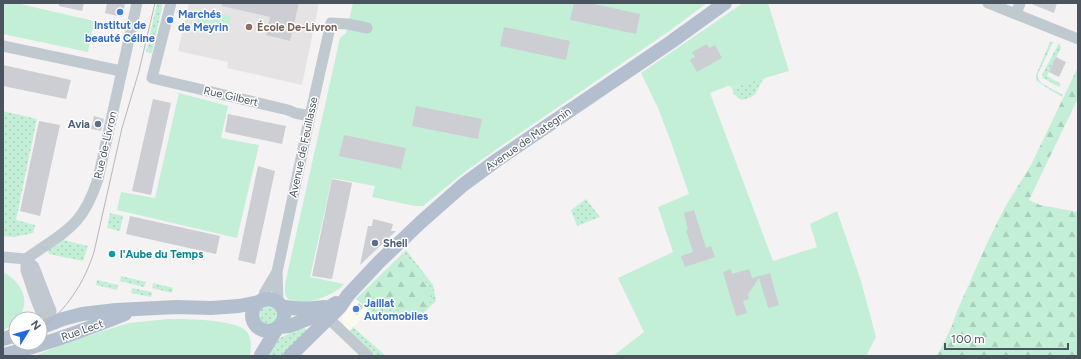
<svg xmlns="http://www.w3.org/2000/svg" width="1081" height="359" font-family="Figtree,sans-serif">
	<defs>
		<pattern id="grass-dots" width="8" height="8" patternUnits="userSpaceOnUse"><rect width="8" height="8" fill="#c3efd7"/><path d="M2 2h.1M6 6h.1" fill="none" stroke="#a9cfbb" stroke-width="1.8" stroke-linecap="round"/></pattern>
		<pattern id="forest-firs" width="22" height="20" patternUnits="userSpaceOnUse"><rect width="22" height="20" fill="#c3efd7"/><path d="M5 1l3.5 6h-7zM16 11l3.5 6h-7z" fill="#a9cfbb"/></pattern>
	</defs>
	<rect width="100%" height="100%" fill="#f4f2f2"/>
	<path fill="#fcf9ee" d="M356,299L369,310L349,332L343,324L342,316L343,313Z"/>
	<path fill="#e5e3e4" d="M189,3H319L302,85L227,68L228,62L178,51Z"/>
	<path fill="url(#grass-dots)" d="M157,3H163L152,53L146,52Z
		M1050,42H1053L1038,74V78L1041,83L1063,95L1062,97L1041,84L1036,80V75Z
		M1059,43L1061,48L1047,76L1061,84L1059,87L1043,78L1042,75Z
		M765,78C753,91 762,96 741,100L734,94L731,86L734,87Z
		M3,111L37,119L16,220L35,225L33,233L15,237L3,236Z
		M586,199L600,217L577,226L571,210Z
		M110,213L123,216L120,231L107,228Z
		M63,240L88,246L83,261L49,254L48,250Z
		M406,250L433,285L436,301L416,320L365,314C375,303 390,308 403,311L432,290L403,253Z
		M121,276L146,282L144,287L120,281Z
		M97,280L118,285L117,290L96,285Z
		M153,283L173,288L172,293L152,288Z
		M132,288L152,292L151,297L131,293Z
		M257 315a10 10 0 1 1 20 0a10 10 0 1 1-20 0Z
		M303,327L307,331L283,356H269L268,353L280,338Z
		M353,327L386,356H376L349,332Z"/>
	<path fill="url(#forest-firs)" d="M1078,67V98L1029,200L1040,205L1078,212V356H937L952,326L957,311L989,239L1005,207L1031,165Z
		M403,253L432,290V300L416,316L404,314L403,311L380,307L369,310L356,299Z"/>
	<path fill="#c3efd7" d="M3,3H16L94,21L88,52L3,34Z
		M353,3H707L668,32L504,144L466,171L423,206H415L372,197L375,186L332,178L310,277L344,284C342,286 340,289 337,290C328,297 297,309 288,299C284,295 285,289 285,284L340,38L346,33Z
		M743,3H768L789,71L734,87L728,86L710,93L773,261L817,247L810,224L837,211L861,281L876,337L866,356H613L644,332L618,278L673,252L658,207L689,194L671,142L658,108L641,73Z
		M200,10L231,16L227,33L196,26Z
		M179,93L228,106L221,138L259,145L237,238L117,210L121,192L155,198Z
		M3,272C21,281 32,301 18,319H16L14,323L3,331Z
		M169,319C185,319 238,319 247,332C252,339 251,348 250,356H35L65,343L129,323Z"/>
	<path fill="#ccced4" d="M59,3H84L82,11L59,6Z
		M107,3H125L122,17L105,13Z
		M222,3H299L290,41L266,35L270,17L222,6Z
		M574,3H589L640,14L636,34L570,20Z
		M1029,3H1057L1054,13Z
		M504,27L570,41L566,60L500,46Z
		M707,44L709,48L715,45L722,58L697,72L690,60L695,57L692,52Z
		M1056,57L1066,62L1059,77L1049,72Z
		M3,65L71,80L66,99L3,86Z
		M153,99L171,103L151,195L132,191Z
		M416,106L482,119L478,139L412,126Z
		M228,114L286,126L282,144L225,132Z
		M94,116L104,119L101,131L91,129Z
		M39,121L60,125L40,216L20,211Z
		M344,135L406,148L401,169L339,156Z
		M258,166L275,171L255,264L238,260Z
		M332,179L352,183L332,279L312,276Z
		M694,210L706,248L711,246L715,257L685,267L681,256L693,252L686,230H688L684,213Z
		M130,216L220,236L216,254L126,234Z
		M373,219L393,224L391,231H396L360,265L368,226H372Z
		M731,269L732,274L749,269L752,278L770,273L779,305L768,308L759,278L748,294L749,299L743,301L747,313L736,316L723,272Z
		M359,303L363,307L357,315L352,311Z"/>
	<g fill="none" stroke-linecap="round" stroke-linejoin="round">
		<path stroke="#c0c8d0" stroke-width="11" d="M171,3L152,78L288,110L295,113L310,116
			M988,3L1078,39
			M1016,14L1020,3
			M3,46L121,71
			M3,257L26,259
			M26,259C65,231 82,228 98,179L137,3
			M26,259V270L35,297L43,317L50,325
			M26,259L34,267L51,311L50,325
			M262,300L265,292L277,272
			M278,303L277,272L310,116L331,23L348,24L367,28
			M328,318L368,356"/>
		<path stroke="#b3bfcf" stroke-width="14" d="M252 315a16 16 0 1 1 32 0a16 16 0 1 1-32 0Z
			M281,306C296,310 310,309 324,307
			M280,327L289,326L313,317L336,303
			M40,328L63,319L82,314L116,310L177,307L211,308L239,306L259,302
			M3,339L16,335
			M3,355C45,345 85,330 125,314
			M261,355L276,330
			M290,356L340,307L348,295L380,261L421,222L463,185L497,160L671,42L725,3"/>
		<path stroke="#b4b7bc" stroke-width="1" d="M40,329C67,310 84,283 94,252L122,128L139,71L155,3
			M3,344L16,338"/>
	</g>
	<g fill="#3f7fe0" stroke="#fff" stroke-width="1.5">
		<circle cx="120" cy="12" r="4"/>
		<circle cx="170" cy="20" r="4"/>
		<circle cx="356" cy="309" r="4"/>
	</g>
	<circle fill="#8d6e63" stroke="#fff" stroke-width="1.5" cx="249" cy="27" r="4"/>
	<g fill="#5c6f8a" stroke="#fff" stroke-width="1.5">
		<circle cx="98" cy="124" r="4"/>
		<circle cx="375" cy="243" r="4"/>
	</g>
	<circle fill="#0f9aa8" stroke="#fff" stroke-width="1.5" cx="112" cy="254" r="4"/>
	<g text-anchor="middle" stroke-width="3" stroke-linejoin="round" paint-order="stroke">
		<g font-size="11" font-weight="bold" fill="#366cbe" stroke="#fff" text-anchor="start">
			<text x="178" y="18">Marchés<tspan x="178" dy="13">de Meyrin</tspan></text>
			<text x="120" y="29" text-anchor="middle">Institut de<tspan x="120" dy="13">beauté Céline</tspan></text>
			<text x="364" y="307">Jaillat<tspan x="364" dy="13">Automobiles</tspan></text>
		</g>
		<g font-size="11" font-weight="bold" fill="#785e54" stroke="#fff" text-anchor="start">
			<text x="257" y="31">École De-Livron</text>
		</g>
		<g font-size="11" fill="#4a545f" stroke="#fff">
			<text transform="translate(231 96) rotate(13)" y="4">Rue Gilbert</text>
			<text transform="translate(528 139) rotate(-35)" y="4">Avenue de Mategnin</text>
			<text transform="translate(105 145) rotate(-77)" y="4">Rue de-Livron</text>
			<text transform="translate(303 147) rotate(-78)" y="4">Avenue de Feuillasse</text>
			<text transform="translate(82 330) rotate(-19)" y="4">Rue Lect</text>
		</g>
		<g font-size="11" font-weight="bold" fill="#4e5e75" stroke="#fff" text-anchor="end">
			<text x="90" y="128">Avia</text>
			<text x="383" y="247" text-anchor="start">Shell</text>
		</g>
		<g font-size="11" font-weight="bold" fill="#0d838f" stroke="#fff" text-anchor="start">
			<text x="120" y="258">l'Aube du Temps</text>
		</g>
	</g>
	<rect width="1081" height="359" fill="none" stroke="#4a545f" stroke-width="8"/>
	<g transform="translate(28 331) rotate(53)"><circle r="19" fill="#ffffff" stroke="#b7bbbf"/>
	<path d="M0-3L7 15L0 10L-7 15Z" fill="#1f68e1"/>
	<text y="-6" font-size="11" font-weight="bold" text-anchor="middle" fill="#4a545f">N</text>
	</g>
	<path d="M945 343v6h123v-6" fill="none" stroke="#4a545f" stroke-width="2"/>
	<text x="951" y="343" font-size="12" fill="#4a545f" stroke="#ffffff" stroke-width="3" paint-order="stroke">100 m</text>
</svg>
